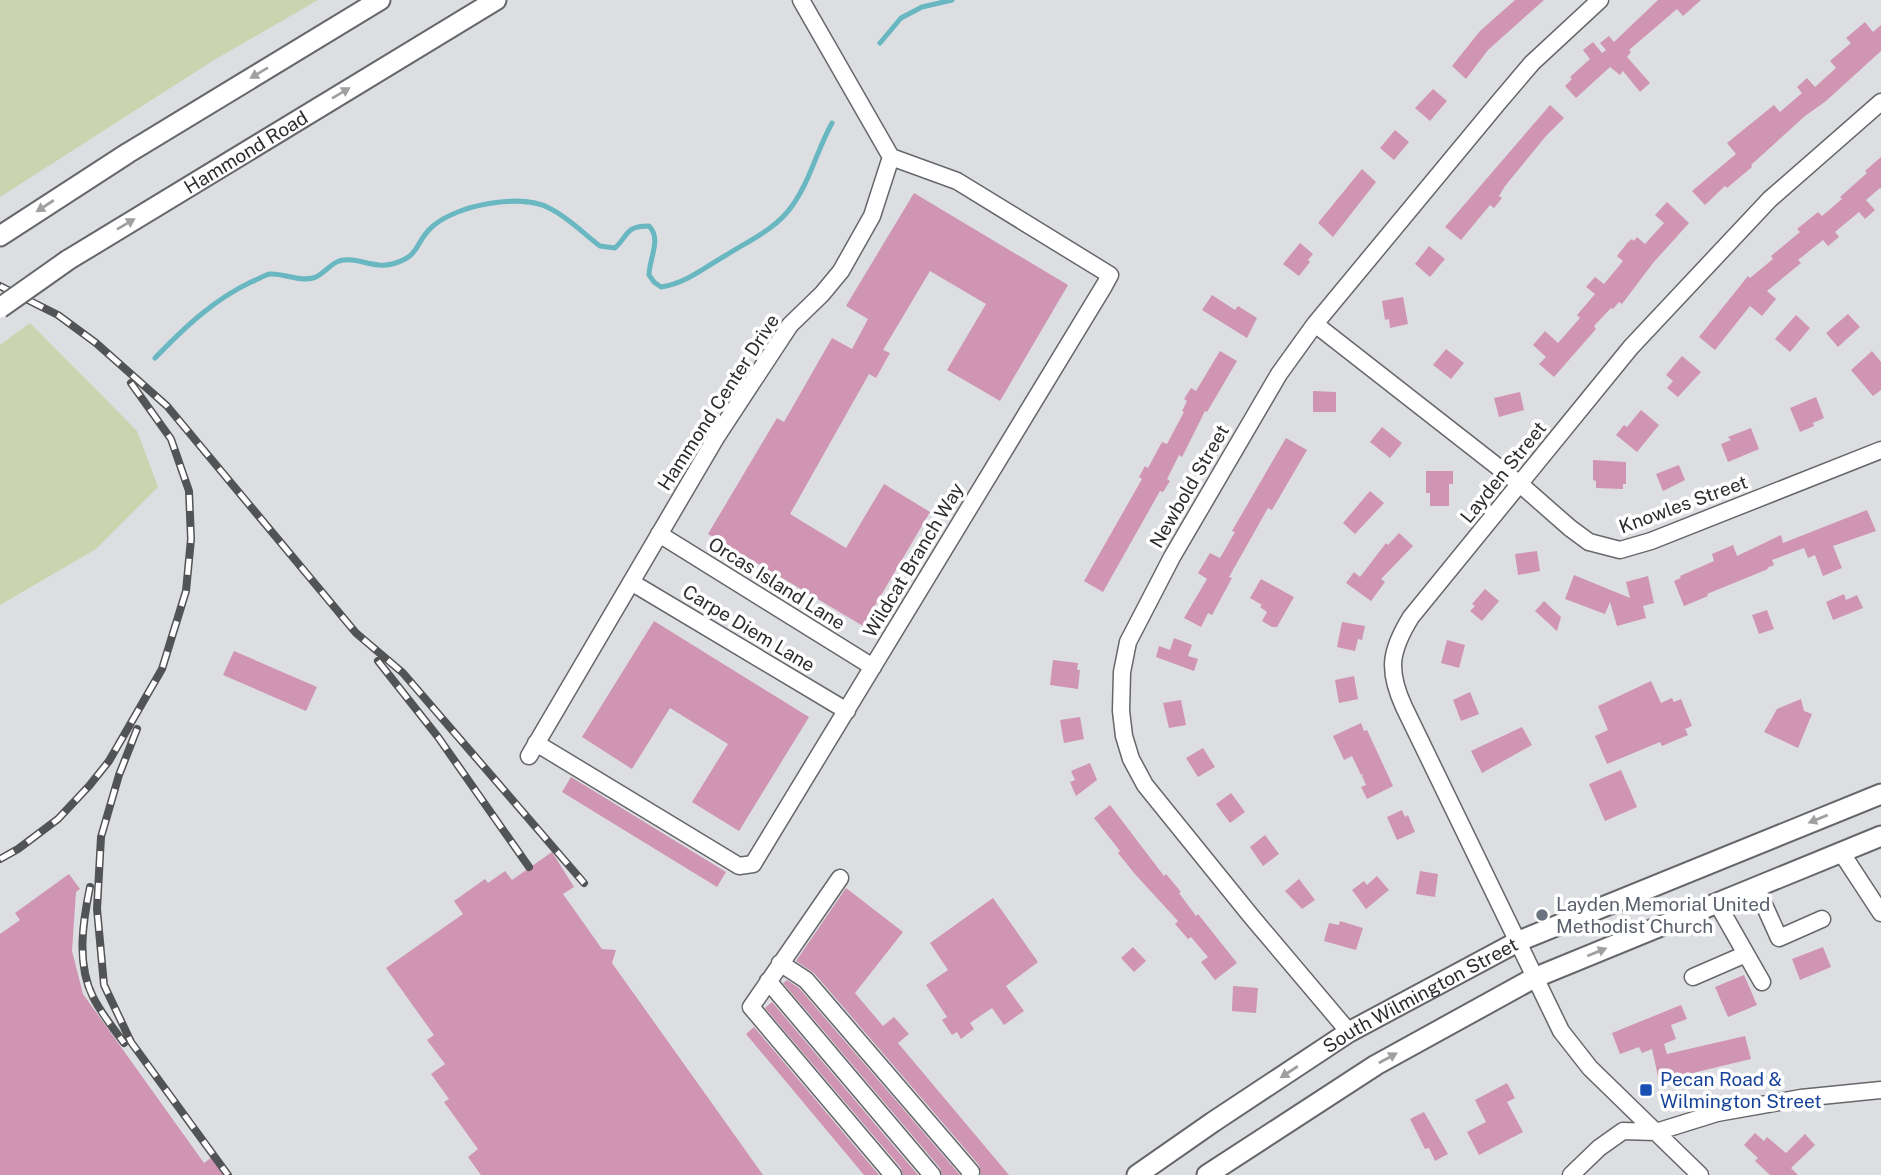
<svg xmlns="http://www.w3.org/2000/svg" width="1881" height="1175" font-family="'Public Sans',sans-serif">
	<rect width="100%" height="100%" fill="#dddee2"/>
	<path fill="#cad4af" d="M0,0H318L214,60L0,197Z
		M30,323L137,431L158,487L96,549L0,605V345Z"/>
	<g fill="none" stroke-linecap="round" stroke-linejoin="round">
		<path stroke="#68b7c1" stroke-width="5" d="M880,43L901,18L922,7L952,0
			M155,358C184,328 213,300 251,282C257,280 264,275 270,274C284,273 299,282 313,278C322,276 330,264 339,261C356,256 374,269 392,264C422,256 414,242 433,226C457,205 520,193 549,208C568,217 584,234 600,246L615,248C629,235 625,226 649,226C662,239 649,259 649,275L654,282L661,287C687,283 705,267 728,254C750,240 776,229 792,206C810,181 817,150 832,123"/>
	</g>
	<path fill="#cf95b2" d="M1515,0H1544L1488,50L1466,79L1452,66L1480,31Z
		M1658,0H1701L1683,16L1677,9L1629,50L1631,52L1627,57L1650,83L1640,92L1623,71L1620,75L1610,67L1576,98L1565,86L1572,79L1570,77L1590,59L1583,50L1593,42L1602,53L1606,50L1600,43L1609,36L1614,42Z
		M1865,22L1873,32L1881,25V51L1826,101L1805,116L1751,165L1752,167L1727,188L1725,186L1705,205L1692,191L1736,154L1727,143L1774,105L1780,112L1802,93L1797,87L1807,78L1815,87L1836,68L1830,61L1851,43L1846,38Z
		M1433,89L1447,101L1430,121L1415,108Z
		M1550,105L1564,118L1546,136L1505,186L1499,196L1502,198L1494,208L1490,205L1461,240L1445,227Z
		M1395,130L1409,142L1394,160L1380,148Z
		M1881,157V189L1880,188L1866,200L1875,210L1865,219L1859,212L1835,232L1839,237L1828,246L1823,240L1798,260L1801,263L1767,291L1776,299L1762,316L1750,306L1715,350L1699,337L1748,276L1750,278L1773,259L1771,256L1800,232L1797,229L1818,212L1822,216L1842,199L1840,197L1867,173L1865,171Z
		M1362,169L1376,182L1333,237L1318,223Z
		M914,193L1068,285L1000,401L947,370L986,304L930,271L883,350L890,353L876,378L869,374L790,514L846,548L884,484L930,512L863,626L708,534L777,418L784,422L832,338L852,349L868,319L846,306Z
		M1667,202L1689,223L1653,263L1622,304L1619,302L1613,309L1611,308L1594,326L1596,329L1554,377L1539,364L1546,357L1533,345L1545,331L1558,343L1580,318L1577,315L1595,294L1586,287L1595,277L1604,284L1623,261L1617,256L1628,242L1632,239L1634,241L1637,237L1645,244L1664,223L1655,215Z
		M1300,243L1313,254L1308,260L1310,262L1299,276L1283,264Z
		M1429,246L1445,259L1430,277L1415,264Z
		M1212,295L1235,310L1238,306L1257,318L1247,338L1202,310Z
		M1403,297L1408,324L1390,328L1389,319L1385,320L1382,301Z
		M1848,314L1860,327L1838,347L1826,333Z
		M1796,315L1810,328L1790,352L1775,339Z
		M1446,349L1464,363L1451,379L1433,365Z
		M1220,351L1237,361L1207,412L1205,411L1182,457L1179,455L1167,479L1170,481L1163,492L1160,491L1103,592L1084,581L1142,479L1139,477L1145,466L1148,468L1162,442L1167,444L1184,412L1182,411L1187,401L1184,399L1191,388L1196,391Z
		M1872,351L1881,362V390L1873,396L1851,370Z
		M1682,356L1701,372L1678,397L1667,388L1673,381L1666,375Z
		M1313,391L1336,392V412H1313Z
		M1520,392L1524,410L1499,417L1494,398Z
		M1816,397L1824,418L1813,423L1814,426L1800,432L1790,408Z
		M1641,410L1659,425L1637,452L1616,435L1624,425L1627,427Z
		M1382,427L1402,443L1390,458L1370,442Z
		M1751,428L1759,449L1728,462L1721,444L1731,440L1728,437Z
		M1286,438L1307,450L1272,510L1268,508L1229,577L1232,578L1212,615L1208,613L1201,627L1184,618L1207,579L1198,573L1210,553L1220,558L1235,532L1232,531Z
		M1593,460L1626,462V484H1623V489L1596,488V481L1593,480Z
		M1679,465L1685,480L1663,491L1656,474Z
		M1426,471H1453V484H1449V506H1430V493H1426Z
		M1370,491L1384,503L1355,534L1343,523Z
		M1867,510L1876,531L1833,546L1842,568L1823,576L1815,555L1808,558L1804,548L1772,560L1774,565L1767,568L1768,569L1707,594L1708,596L1684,606L1674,581L1681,578L1680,576L1714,561L1712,554L1733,545L1737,556L1781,535L1783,543Z
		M1399,533L1413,546L1381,579L1385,582L1371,601L1346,583L1354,572L1360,577L1386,543L1388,545Z
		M1537,551L1540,571L1518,575L1515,554Z
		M1574,575L1630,598L1626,582L1648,576L1654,603L1643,606L1646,618L1617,626L1610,602L1605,614L1565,599Z
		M1261,579L1294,597L1277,627H1272L1262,621L1267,612L1260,607L1262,605L1250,598Z
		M1485,589L1499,601L1482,621L1470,611L1475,606L1472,604Z
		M1844,594L1846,600L1857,595L1863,608L1833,620L1826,602Z
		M1544,601L1561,617L1557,631L1535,611Z
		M1767,610L1774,629L1759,634L1752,615Z
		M654,621L809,717L739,831L692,802L728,744L670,708L632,769L582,737Z
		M1342,622L1365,626L1362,640L1358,639L1355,651L1337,647Z
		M1174,638L1192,645L1188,656L1198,659L1194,671L1156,657L1159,646L1170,650Z
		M1447,640L1465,645L1459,668L1441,663Z
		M234,651L317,687L306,711L223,675Z
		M1053,660L1078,663L1077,670H1080L1078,689L1050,685Z
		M1354,676L1358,699L1339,703L1335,680Z
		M1651,681L1661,703L1672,698L1674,702L1681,699L1692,726L1685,729L1688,735L1662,746L1660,742L1607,764L1595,736L1608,730L1598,706Z
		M1470,692L1479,714L1461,721L1453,700Z
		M1801,699L1804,711L1812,714L1798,748L1764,732L1777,709Z
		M1181,700L1186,725L1169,728L1163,703Z
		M1080,717L1084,739L1064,743L1060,720Z
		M1361,723L1364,731L1367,730L1393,786L1367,799L1361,787L1366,785L1362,776L1364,774L1361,775L1352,756L1344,760L1333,736Z
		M1522,727L1532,745L1482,773L1471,751Z
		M1203,748L1215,767L1198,777L1186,758Z
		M1090,763L1097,780L1076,796L1070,782L1075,780L1071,771Z
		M1621,770L1637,807L1605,821L1589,784Z
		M571,777L726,872L717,887L562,792Z
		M1231,793L1245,812L1230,823L1216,804Z
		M1110,805L1164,876L1166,874L1181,892L1179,893L1196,916L1198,914L1237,963L1215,980L1201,962L1208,957L1191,937L1188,939L1175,924L1178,921L1134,873L1118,853L1120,851L1094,818Z
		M1402,810L1405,817L1408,815L1415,832L1397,840L1387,817Z
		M1265,835L1279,854L1263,866L1250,847Z
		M552,852L574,887L563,894L602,949L616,950L612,963L763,1175H481L468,1157L478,1149L444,1102L449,1099L431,1074L445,1064L427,1040L434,1035L386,968L463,914L454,901L485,879L488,883L505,871L512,880Z
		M1420,871L1438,874L1435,897L1416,894Z
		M69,874L80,889L76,892L72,951L83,994L204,1163L212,1157L224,1175H0V934L20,920L15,913Z
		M1377,876L1389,890L1366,909L1352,890L1364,881L1367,885Z
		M1299,879L1315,900L1302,909L1285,891Z
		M846,888L903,932L855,993L883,1026L894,1017L909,1034L898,1043L1009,1175H981L979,1165L814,973L796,961Z
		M993,898L1038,962L1006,986L1024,1011L1004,1025L992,1008L970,1023L974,1029L961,1039L957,1032L952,1035L942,1020L947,1017L926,985L948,970L930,943Z
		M1340,921L1363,928L1356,950L1324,941L1329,923L1339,925Z
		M1133,947L1146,961L1134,972L1121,958Z
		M1823,947L1831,967L1800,980L1792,959Z
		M1744,975L1757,1005L1728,1017L1715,987Z
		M787,980L799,988L960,1175H942L940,1168L783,983Z
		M1233,986L1258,988L1256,1013L1232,1011Z
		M772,1002L918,1175H903L901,1168L765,1008Z
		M1681,1005L1687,1019L1671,1025L1676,1039L1664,1044L1667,1054L1745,1036L1751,1059L1659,1081L1652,1049L1642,1053L1639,1047L1620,1054L1612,1033Z
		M754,1027L879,1175H864L746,1034Z
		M1507,1083L1515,1098L1507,1102L1523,1132L1479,1155L1467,1132L1486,1122L1475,1100Z
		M1424,1112L1448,1154L1435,1161L1429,1148L1425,1149L1410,1119Z
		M1755,1133L1764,1141L1767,1137L1786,1153L1805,1134L1815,1145L1791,1168L1798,1175H1770L1755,1161L1758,1158L1744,1145Z"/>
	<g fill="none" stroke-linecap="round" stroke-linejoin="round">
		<defs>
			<path id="minor" d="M1315,324L1521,485L1570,528L1589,542L1620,550L1651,541L1881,450
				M659,534L873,667
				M631,582L847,711
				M536,743L739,866L753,864L1104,286L1110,275L957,181L891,157
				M529,756L717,436L790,325L822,294L841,271L872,216L891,157L801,0
				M1841,852L1881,913
				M840,878L751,1007L893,1175
				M1756,887L1779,938L1822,919
				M1746,954L1762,982
				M780,963L806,980L971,1172L970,1175
				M1693,977L1746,954L1717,903
				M768,981L932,1175
				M1349,1032L1251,916L1145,785L1131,759L1124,736L1121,711L1122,672L1128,642L1172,557L1279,374L1315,324L1498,103L1532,63L1600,0
				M1571,1175L1599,1148L1623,1131L1656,1132L1717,1113L1801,1098L1881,1090
				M1700,1175L1590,1068L1561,1031L1404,707C1387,670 1390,651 1411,617L1631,347L1770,199L1881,102"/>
			<g id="major">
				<path d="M0,236L128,153L380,0"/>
				<path id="s1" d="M68,260L496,0"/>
				<path id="s2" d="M1137,1175L1213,1122L1349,1032L1519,941L1881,794"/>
				<path d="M1207,1175L1376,1065L1534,978L1881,836"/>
			</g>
		</defs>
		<use href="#minor" stroke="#66676a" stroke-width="19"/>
		<use href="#major" stroke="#66676a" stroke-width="23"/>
		<use href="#minor" stroke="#fff" stroke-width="16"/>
		<use href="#major" stroke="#fff" stroke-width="19"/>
		<defs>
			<path id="rail" d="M0,286L58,315L96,343L167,406L356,633L403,673L584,883
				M378,661L438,737L529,867
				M137,729L119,775L101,837L97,909L104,985L131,1042L228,1175
				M0,859L18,849L58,819L89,786L109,761L162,669L186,591L191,539L189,491L171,439L131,383
				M90,887C83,921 76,963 93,997C101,1013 113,1028 124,1043"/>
		</defs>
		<use href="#rail" stroke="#525355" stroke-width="8"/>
		<use href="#rail" stroke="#fff" stroke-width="5" stroke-dasharray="16" stroke-linecap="butt"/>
		<defs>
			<path id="major-bridge" d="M0,308L68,260"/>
		</defs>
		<use href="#major-bridge" stroke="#66676a" stroke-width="23" stroke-linecap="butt"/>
		<use href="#major-bridge" stroke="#fff" stroke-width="19"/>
	</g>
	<defs><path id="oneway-solid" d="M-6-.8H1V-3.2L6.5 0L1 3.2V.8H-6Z" transform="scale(1.75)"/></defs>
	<g fill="#a0a0a1">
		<use href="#oneway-solid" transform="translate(259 73) rotate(149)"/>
		<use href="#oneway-solid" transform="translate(341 93) rotate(-31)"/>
		<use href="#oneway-solid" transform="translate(45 206) rotate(147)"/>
		<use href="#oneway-solid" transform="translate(126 224) rotate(-31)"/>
		<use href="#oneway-solid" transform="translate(1818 819) rotate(158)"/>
		<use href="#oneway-solid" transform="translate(1597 952) rotate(-22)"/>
		<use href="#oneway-solid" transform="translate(1388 1058) rotate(-29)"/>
		<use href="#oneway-solid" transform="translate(1289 1072) rotate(147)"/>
	</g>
	<circle fill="#6b7280" stroke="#fff" stroke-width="2.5" cx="1542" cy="915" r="7"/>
	<rect fill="#1a4fb4" stroke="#fff" stroke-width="2.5" x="1639" y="1083" width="14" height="14" rx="3.5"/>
	<g text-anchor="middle" stroke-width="7" stroke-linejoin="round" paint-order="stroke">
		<g font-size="19" fill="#2d2d2f" stroke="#fff">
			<text dy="7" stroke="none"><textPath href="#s1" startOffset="208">Hammond Road</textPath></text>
			<text transform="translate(718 402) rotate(-57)" y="7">Hammond Center Drive</text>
			<text transform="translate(1503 472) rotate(-51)" y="7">Layden Street</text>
			<text transform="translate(1189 486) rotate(-60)" y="7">Newbold Street</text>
			<text transform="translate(1683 504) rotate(-20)" y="7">Knowles Street</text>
			<text transform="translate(913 560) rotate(-59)" y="7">Wildcat Branch Way</text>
			<text transform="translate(777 583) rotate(32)" y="7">Orcas Island Lane</text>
			<text transform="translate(749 628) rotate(31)" y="7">Carpe Diem Lane</text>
			<text dy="7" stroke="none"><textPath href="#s2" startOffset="336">South Wilmington Street</textPath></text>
		</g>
		<g font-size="19" fill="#5b616d" stroke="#fff" text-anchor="start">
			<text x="1556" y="911">Layden Memorial United<tspan x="1556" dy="22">Methodist Church</tspan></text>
		</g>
		<g font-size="19" fill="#164399" stroke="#fff" text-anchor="start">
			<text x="1660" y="1086">Pecan Road &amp;<tspan x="1660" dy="22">Wilmington Street</tspan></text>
		</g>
	</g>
</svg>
